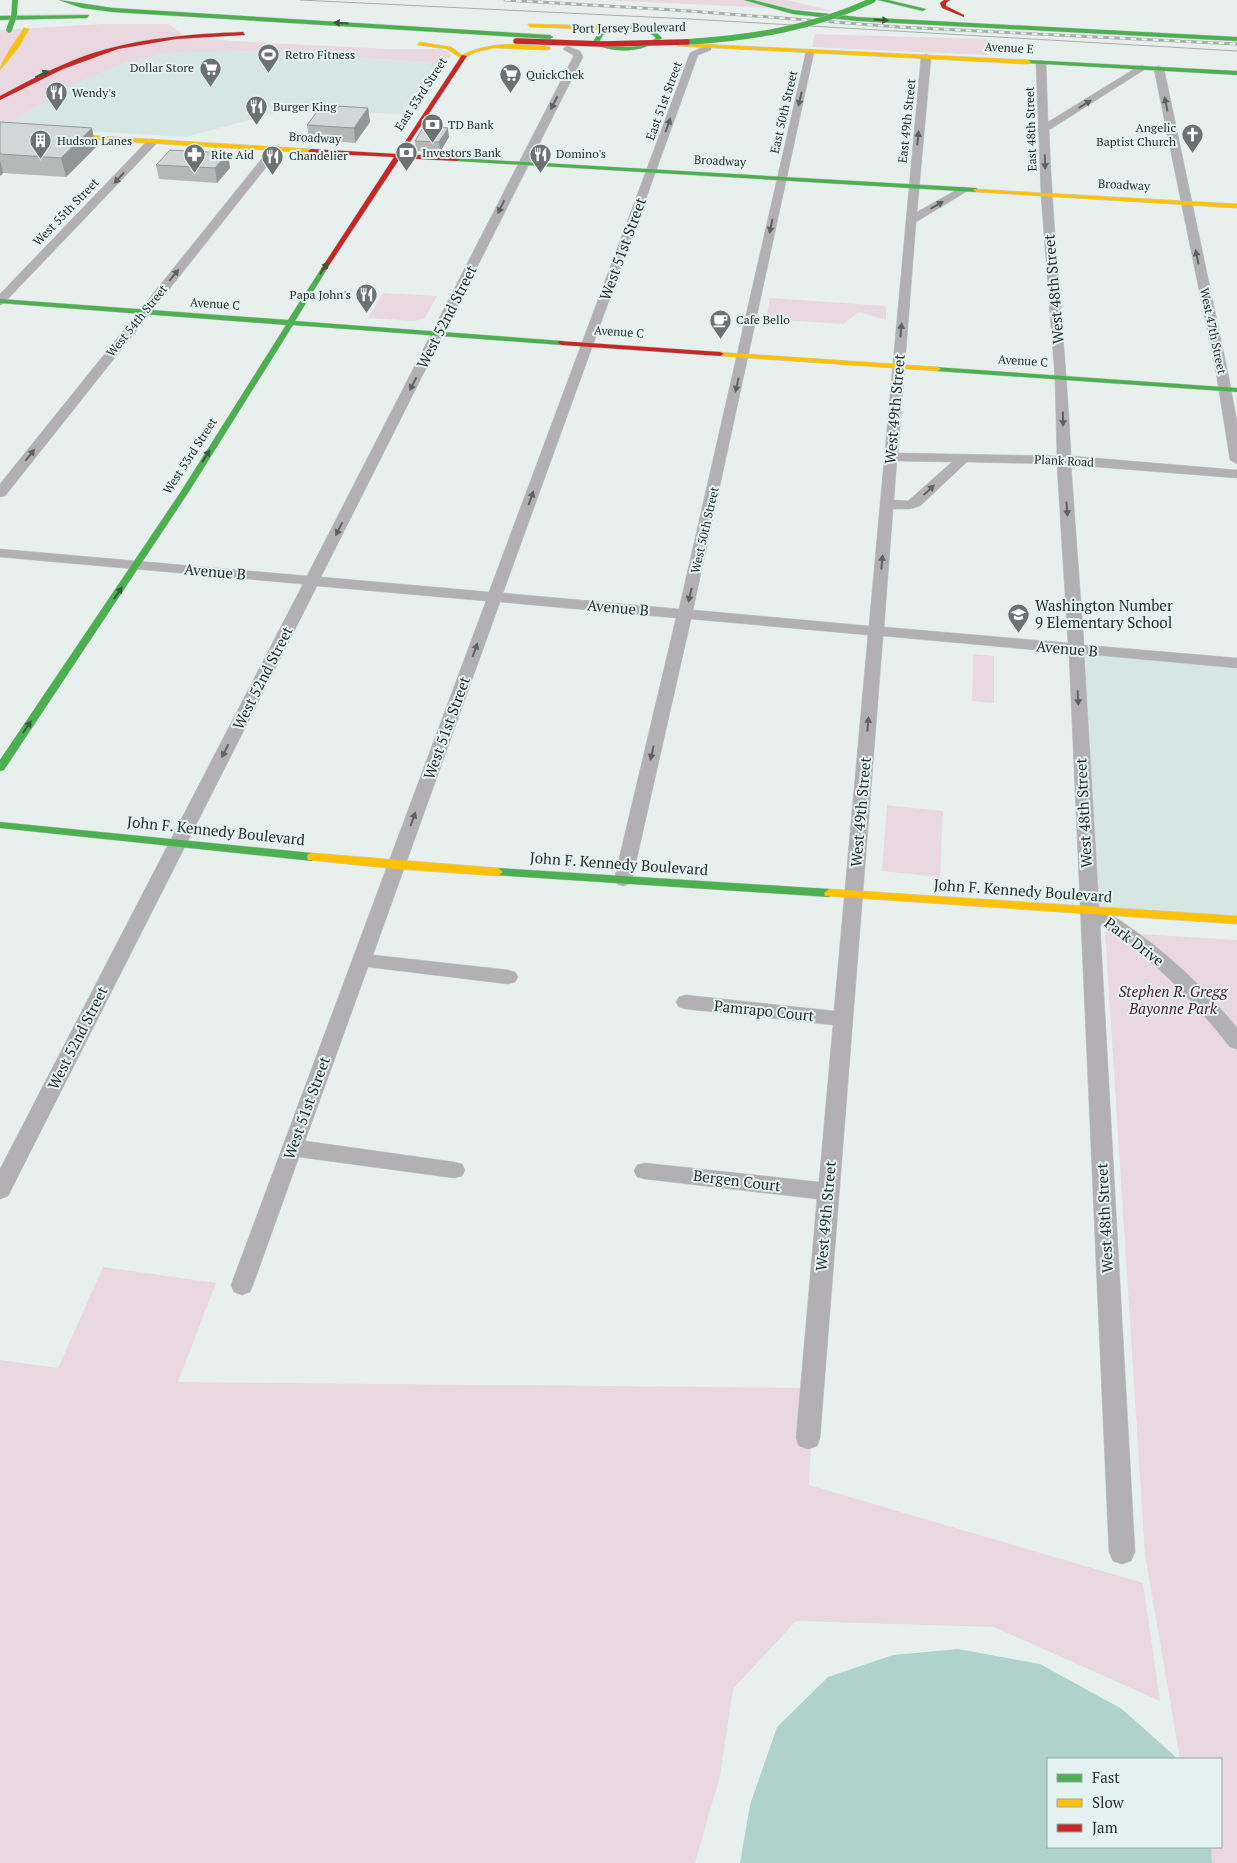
<svg xmlns="http://www.w3.org/2000/svg" width="1237" height="1863" font-family="'PT Serif',serif">
	<rect width="100%" height="100%" fill="#e8f0ee"/>
	<path fill="#d6e6e3" d="M203,51H239L445,63L410,115L294,108L186,137L4,126L71,86L122,64L167,53Z
		M1075,649L1237,663V920L1089,910Z"/>
	<path fill="#e9d8df" d="M604,0H786L833,11Z
		M102,24H169L184,36L231,41L391,49H441L449,52L451,56L445,63L239,51L167,53L122,64L71,86L4,126H0V30Z
		M815,34L987,39V55L812,47Z
		M383,293L437,296L425,318L415,321L368,318Z
		M770,298L886,306V320L859,312L843,324L766,319Z
		M973,654L994,656V703L972,701Z
		M887,805L943,811L940,877L882,871Z
		M1105,932L1237,940V1863H1212L1211,1847H1221V1759H1180L1145,1555Z
		M103,1267L216,1283L178,1382L813,1388L809,1485L1143,1583L1160,1701L994,1627L796,1621L733,1689L720,1776L695,1863H0V1360L58,1368Z"/>
	<path fill="#b0d2cc" d="M958,1649L1040,1664L1122,1709L1178,1759H1048V1847H1211L1212,1863H740L750,1805L777,1727L828,1677L893,1655Z"/>
	<g fill="none" stroke-linecap="round" stroke-linejoin="round">
		<defs>
			<path id="street" d="M708,45L711,46V50L698,55L503,593L679,609L806,52L810,49L814,52L693,610L869,626L921,57L926,54L931,57L917,212L960,188L964,187L969,190L916,222L898,453L1057,456L1055,378L1041,194L1036,63L1041,60L1046,63L1048,122L1139,66L1142,65L1147,68L1049,130C1053,239 1066,348 1071,456L1237,470V478L1071,465L1084,645L1237,658V668L1084,654L1099,907C1152,939 1198,979 1237,1028V1049L1230,1047C1193,1000 1151,956 1100,925L1135,1552L1131,1561L1122,1564L1113,1561L1109,1552L1069,653L883,636L820,1438L817,1446L808,1449L799,1446L796,1438L817,1199L645,1179L637,1177L634,1171L637,1165L645,1163L819,1182L833,1025L686,1009L679,1007L676,1002L679,997L686,995L834,1011L868,635L691,619L632,880L629,884L623,886L617,884L614,880L676,618L500,602L373,955L508,970L515,972L518,977L515,982L508,984L368,967L305,1141L454,1162L462,1164L465,1170L462,1176L454,1178L299,1157L253,1285L250,1292L242,1295L234,1292L231,1285L486,601L317,586L8,1196L0,1199V1169L303,584L0,557V549L307,576L573,57V55L563,49L567,46L580,51L583,57L321,577L489,592L690,53ZM897,461L952,462L908,501L894,500ZM967,462L1057,464L1068,643L884,627L893,509H910L920,506Z
				M1159,66L1164,69L1229,378L1237,422V464L1230,460L1217,378L1154,69Z
				M152,139L156,140V144L4,303L0,305V294L148,140Z
				M275,146L279,147V151L5,496L0,497V484L271,147Z"/>
			<path id="fast" d="M59,0L113,8L550,35L553,37L550,39L113,12L82,8Z
				M744,0H753L793,10L857,17L1237,37V41L857,21L793,14Z
				M878,0H888L926,9L923,11Z
				M89,15L87,18L0,20V16Z
				M633,25L654,30L662,38C644,53 613,54 593,43C599,26 617,26 633,25ZM616,29C630,28 646,28 656,38C638,50 619,48 599,42L603,35Z
				M1028,60L1237,71V75L1026,63Z
				M455,158L976,188L979,190L976,192L457,161L454,159Z
				M324,267L327,269L295,321L562,341L566,343L562,345L293,325L188,493L4,770L0,771V760L180,493L286,325L0,303V299L288,320L321,269Z
				M934,367L1237,388V392L937,371L933,369Z
				M0,822L312,853L317,857L312,861L0,828Z
				M498,868L829,889L834,893L829,897L494,875L493,872L494,869Z"/>
			<path id="slow" d="M528,24L613,26L616,28L613,30L530,27Z
				M24,28L29,29L18,48L0,70C0,62 19,36 24,28Z
				M420,42L451,47L462,55C485,44 507,43 532,45C538,46 545,45 551,48L548,50L494,48L476,52L462,59L447,49L418,45Z
				M679,43L1028,60L1031,62L1028,64L677,46Z
				M0,130L311,149L314,151L311,153L0,134Z
				M974,189L1237,204V208L976,192L974,191Z
				M717,352L937,367L941,369L937,371L720,356L716,354Z
				M312,853L498,868L503,872L498,876L396,869L308,860L307,857L308,854Z
				M829,889L1237,916V924L825,896L824,893Z"/>
			<path id="jam" d="M944,0H950L946,3V6L964,15V17L942,8L940,3Z
				M243,32L245,35L176,39L118,49L63,69L0,100V96C28,81 57,66 87,55C138,38 190,34 243,32Z
				M462,55L467,56L402,154L457,157L460,159L457,161L400,158L326,270H322L321,269L394,157L311,153L308,151L311,149L397,154Z
				M559,341L720,352L724,354L720,356L562,345L558,343Z"/>
		</defs>
		<use href="#street" stroke="#c6ccca" stroke-width="1"/>
		<use href="#fast" stroke="#c6ccca" stroke-width="1"/>
		<use href="#slow" stroke="#c6ccca" stroke-width="1"/>
		<use href="#jam" stroke="#c6ccca" stroke-width="1"/>
		<use href="#street" fill="#b2b0b2" fill-rule="evenodd"/>
		<use href="#fast" fill="#4caf50" fill-rule="evenodd"/>
		<use href="#slow" fill="#ffc107" fill-rule="evenodd"/>
		<use href="#jam" fill="#c62828" fill-rule="evenodd"/>
		<path stroke="#ababac" stroke-width="1" d="M300,0L690,19L1237,51"/>
		<defs>
			<path id="rail" d="M505,0L675,10L899,27L1237,44"/>
		</defs>
		<use href="#rail" stroke="#ababac" stroke-width="3"/>
		<use href="#rail" stroke="#e4f3f1" stroke-width="2" stroke-dasharray="5.5" stroke-linecap="butt"/>
		<defs>
			<path id="fast-bridge" d="M9,30L14,16L15,0
				M687,42C752,38 813,28 873,0"/>
			<path id="jam-bridge" d="M516,41L603,44L687,42"/>
		</defs>
		<use href="#fast-bridge" stroke="#c6ccca" stroke-width="6" stroke-linecap="butt"/>
		<use href="#jam-bridge" stroke="#c6ccca" stroke-width="6" stroke-linecap="butt"/>
		<use href="#fast-bridge" stroke="#4caf50" stroke-width="5.5"/>
		<use href="#jam-bridge" stroke="#c62828" stroke-width="5.5"/>
	</g>
	<path fill="#b4b9b8" d="M368,108L370,122L355,143L309,139L307,125Z
		M0,122L96,147L66,177L3,173L0,176Z
		M449,137L440,152L416,151L415,141Z
		M156,165L230,168L217,183L159,179Z"/>
	<path fill="#929696" d="M368,108L370,122L355,143L354,128Z
		M92,128L96,147L66,177L61,158Z
		M448,128L449,137L440,152L439,142Z
		M228,153L230,168L217,183L215,168Z
		M0,160L3,173L0,176Z"/>
	<path fill="#d1d7d6" stroke="#929696" d="M322,105L368,108L354,128L307,125Z
		M0,122L92,128L61,158L0,154Z
		M424,126L448,128L439,142L415,141Z
		M170,150L228,153L215,168L156,165Z"/>
	<defs><path id="oneway-solid" d="M-6-.8H1V-3.2L6.5 0L1 3.2V.8H-6Z" transform="scale(1.25)"/></defs>
	<g fill="#355b39">
		<use href="#oneway-solid" transform="translate(881 20) rotate(3)"/>
		<use href="#oneway-solid" transform="translate(341 23) rotate(-177)"/>
		<use href="#oneway-solid" transform="translate(42 74) rotate(-26)"/>
		<use href="#oneway-solid" transform="translate(324 268) rotate(-57)"/>
		<use href="#oneway-solid" transform="translate(206 456) rotate(-57)"/>
		<use href="#oneway-solid" transform="translate(118 593) rotate(-56)"/>
		<use href="#oneway-solid" transform="translate(27 727) rotate(-56)"/>
	</g>
	<g fill="#5f6262">
		<use href="#oneway-solid" transform="translate(800 99) rotate(103)"/>
		<use href="#oneway-solid" transform="translate(554 103) rotate(117)"/>
		<use href="#oneway-solid" transform="translate(1085 104) rotate(-32)"/>
		<use href="#oneway-solid" transform="translate(1166 104) rotate(-102)"/>
		<use href="#oneway-solid" transform="translate(668 125) rotate(-70)"/>
		<use href="#oneway-solid" transform="translate(918 138) rotate(-84)"/>
		<use href="#oneway-solid" transform="translate(1045 162) rotate(88)"/>
		<use href="#oneway-solid" transform="translate(119 178) rotate(133)"/>
		<use href="#oneway-solid" transform="translate(937 205) rotate(-30)"/>
		<use href="#oneway-solid" transform="translate(501 207) rotate(116)"/>
		<use href="#oneway-solid" transform="translate(771 226) rotate(102)"/>
		<use href="#oneway-solid" transform="translate(1197 257) rotate(-102)"/>
		<use href="#oneway-solid" transform="translate(174 275) rotate(-51)"/>
		<use href="#oneway-solid" transform="translate(901 330) rotate(-85)"/>
		<use href="#oneway-solid" transform="translate(413 384) rotate(117)"/>
		<use href="#oneway-solid" transform="translate(737 385) rotate(103)"/>
		<use href="#oneway-solid" transform="translate(1063 419) rotate(89)"/>
		<use href="#oneway-solid" transform="translate(30 455) rotate(-51)"/>
		<use href="#oneway-solid" transform="translate(929 490) rotate(-43)"/>
		<use href="#oneway-solid" transform="translate(531 498) rotate(-70)"/>
		<use href="#oneway-solid" transform="translate(1067 509) rotate(86)"/>
		<use href="#oneway-solid" transform="translate(339 529) rotate(117)"/>
		<use href="#oneway-solid" transform="translate(882 562) rotate(-85)"/>
		<use href="#oneway-solid" transform="translate(690 595) rotate(103)"/>
		<use href="#oneway-solid" transform="translate(475 650) rotate(-70)"/>
		<use href="#oneway-solid" transform="translate(1078 698) rotate(87)"/>
		<use href="#oneway-solid" transform="translate(868 724) rotate(-85)"/>
		<use href="#oneway-solid" transform="translate(225 751) rotate(117)"/>
		<use href="#oneway-solid" transform="translate(652 753) rotate(103)"/>
		<use href="#oneway-solid" transform="translate(413 819) rotate(-70)"/>
	</g>
	<defs>
		<symbol id="stadium-pin" viewBox="-11 -11 22 30"><path d="M0 17L-7.5 6A9.5 9.5 0 1 1 7.5 6Z" fill="#6b7271" stroke="#e4f3f1"/><path d="M0-5a6.5 5 0 1 0 0 10a6.5 5 0 1 0 0-10ZM-3.5-1.8h7v3.6h-7Z" fill="#fff"/></symbol>
		<symbol id="supermarket-pin" viewBox="-11 -11 22 30"><path d="M0 17L-7.5 6A9.5 9.5 0 1 1 7.5 6Z" fill="#6b7271" stroke="#e4f3f1"/><path d="M-6-5.5h2.5l.6 2H6L4.5 2H-2.5L-4.4-4H-6ZM-1.5 3.2a1.3 1.3 0 1 0 .1 0ZM3 3.2a1.3 1.3 0 1 0 .1 0Z" fill="#fff"/></symbol>
		<symbol id="restaurant-pin" viewBox="-11 -11 22 30"><path d="M0 17L-7.5 6A9.5 9.5 0 1 1 7.5 6Z" fill="#6b7271" stroke="#e4f3f1"/><path d="M-5-6h1v4h1v-4h1v4h1v-4h1v5L-1.5 .5V6h-2V.5L-5-1ZM5-6V6H3V1.5H1.5Q1.5-4 5-6Z" fill="#fff"/></symbol>
		<symbol id="bank-pin" viewBox="-11 -11 22 30"><path d="M0 17L-7.5 6A9.5 9.5 0 1 1 7.5 6Z" fill="#6b7271" stroke="#e4f3f1"/><path d="M-6-4H6V4H-6ZM0-2.3a2.3 2.3 0 1 0 0 4.6a2.3 2.3 0 1 0 0-4.6Z" fill="#fff"/></symbol>
		<symbol id="church-pin" viewBox="-11 -11 22 30"><path d="M0 17L-7.5 6A9.5 9.5 0 1 1 7.5 6Z" fill="#6b7271" stroke="#e4f3f1"/><path d="M-1.2-6h2.4v3.5h3.3v2.4h-3.3V6h-2.4V-.1h-3.3v-2.4h3.3Z" fill="#fff"/></symbol>
		<symbol id="building-pin" viewBox="-11 -11 22 30"><path d="M0 17L-7.5 6A9.5 9.5 0 1 1 7.5 6Z" fill="#6b7271" stroke="#e4f3f1"/><path d="M-4-6H4V6H1V3H-1V6H-4ZM-2.5-4.3h1.7v1.8h-1.7ZM.8-4.3h1.7v1.8H.8ZM-2.5-1h1.7V.8h-1.7ZM.8-1h1.7V.8H.8Z" fill="#fff"/></symbol>
		<symbol id="pharmacy-pin" viewBox="-11 -11 22 30"><path d="M0 17L-7.5 6A9.5 9.5 0 1 1 7.5 6Z" fill="#6b7271" stroke="#e4f3f1"/><path d="M-2-6h4v4h4v4h-4v4h-4v-4h-4v-4h4Z" fill="#fff"/></symbol>
		<symbol id="cafe-pin" viewBox="-11 -11 22 30"><path d="M0 17L-7.5 6A9.5 9.5 0 1 1 7.5 6Z" fill="#6b7271" stroke="#e4f3f1"/><path d="M-5.5-4.5H6V0H3Q3 3.5 0 3.5H-2.5Q-5.5 3.5-5.5 0ZM3-3.2v2h1.7v-2ZM-6 4.5H4V6H-6Z" fill="#fff"/></symbol>
		<symbol id="school-pin" viewBox="-11 -11 22 30"><path d="M0 17L-7.5 6A9.5 9.5 0 1 1 7.5 6Z" fill="#6b7271" stroke="#e4f3f1"/><path d="M0-5L7-2L0 1L-7-2ZM-4 1L0 2.5L4 1V4Q0 6-4 4Z" fill="#fff"/></symbol>
	</defs>
	<g fill-rule="evenodd">
		<use href="#stadium-pin" x="256" y="42" width="25" height="34"/>
		<use href="#supermarket-pin" x="198" y="56" width="25" height="34"/>
		<use href="#supermarket-pin" x="498" y="62" width="25" height="34"/>
		<use href="#restaurant-pin" x="44" y="80" width="25" height="34"/>
		<use href="#restaurant-pin" x="244" y="94" width="25" height="34"/>
		<use href="#bank-pin" x="420" y="112" width="25" height="34"/>
		<use href="#church-pin" x="1180" y="122" width="25" height="34"/>
		<use href="#building-pin" x="28" y="128" width="25" height="34"/>
		<use href="#bank-pin" x="394" y="140" width="25" height="34"/>
		<use href="#restaurant-pin" x="528" y="142" width="25" height="34"/>
		<use href="#pharmacy-pin" x="182" y="142" width="25" height="34"/>
		<use href="#restaurant-pin" x="260" y="144" width="25" height="34"/>
		<use href="#restaurant-pin" x="354" y="282" width="25" height="34"/>
		<use href="#cafe-pin" x="708" y="308" width="25" height="34"/>
		<use href="#school-pin" x="1006" y="602" width="25" height="34"/>
	</g>
	<g text-anchor="middle" stroke-width="4" stroke-linejoin="round" paint-order="stroke">
		<g font-size="12" fill="#282e2d" stroke="#e4f3f1">
			<text transform="translate(629 28) rotate(-1)" y="4">Port Jersey Boulevard</text>
			<text transform="translate(1009 48) rotate(3)" y="4">Avenue E</text>
			<text transform="translate(421 94) rotate(-57)" y="4">East 53rd Street</text>
			<text transform="translate(664 101) rotate(-70)" y="4">East 51st Street</text>
			<text transform="translate(784 112) rotate(-77)" y="4">East 50th Street</text>
			<text transform="translate(907 121) rotate(-84)" y="4">East 49th Street</text>
			<text transform="translate(1031 129) rotate(-92)" y="4">East 48th Street</text>
			<text transform="translate(315 138) rotate(3)" y="4">Broadway</text>
			<text transform="translate(720 161) rotate(3)" y="4">Broadway</text>
			<text transform="translate(1124 185) rotate(3)" y="4">Broadway</text>
			<text transform="translate(66 212) rotate(-46)" y="4">West 55th Street</text>
			<text transform="translate(215 304) rotate(4)" y="4">Avenue C</text>
			<text transform="translate(137 321) rotate(-51)" y="4">West 54th Street</text>
			<text transform="translate(1213 331) rotate(78)" y="4">West 47th Street</text>
			<text transform="translate(619 332) rotate(4)" y="4">Avenue C</text>
			<text transform="translate(1023 361) rotate(4)" y="4">Avenue C</text>
			<text transform="translate(190 456) rotate(-57)" y="4">West 53rd Street</text>
			<text transform="translate(1064 461) rotate(3)" y="4">Plank Road</text>
			<text transform="translate(705 530) rotate(-77)" y="4">West 50th Street</text>
		</g>
		<g font-size="12" fill="#282e2d" stroke="#e4f3f1" text-anchor="start">
			<text x="285" y="59">Retro Fitness</text>
			<text x="194" y="72" text-anchor="end">Dollar Store</text>
			<text x="526" y="79">QuickChek</text>
			<text x="72" y="97">Wendy's</text>
			<text x="273" y="111">Burger King</text>
			<text x="448" y="129">TD Bank</text>
			<text x="1176" y="132" text-anchor="end">Angelic<tspan x="1176" dy="14">Baptist Church</tspan></text>
			<text x="57" y="145">Hudson Lanes</text>
			<text x="422" y="157">Investors Bank</text>
			<text x="556" y="158">Domino's</text>
			<text x="211" y="159">Rite Aid</text>
			<text x="289" y="160">Chandelier</text>
			<text x="351" y="299" text-anchor="end">Papa John's</text>
			<text x="736" y="324">Cafe Bello</text>
		</g>
		<g font-size="15" fill="#282e2d" stroke="#e4f3f1">
			<text transform="translate(623 249) rotate(-70)" y="5">West 51st Street</text>
			<text transform="translate(1054 289) rotate(-95)" y="5">West 48th Street</text>
			<text transform="translate(447 317) rotate(-63)" y="5">West 52nd Street</text>
			<text transform="translate(895 409) rotate(-85)" y="5">West 49th Street</text>
			<text transform="translate(215 572) rotate(5)" y="5">Avenue B</text>
			<text transform="translate(618 608) rotate(5)" y="5">Avenue B</text>
			<text transform="translate(1067 649) rotate(5)" y="5">Avenue B</text>
			<text transform="translate(263 678) rotate(-63)" y="5">West 52nd Street</text>
			<text transform="translate(447 728) rotate(-70)" y="5">West 51st Street</text>
			<text transform="translate(861 812) rotate(-85)" y="5">West 49th Street</text>
			<text transform="translate(1084 813) rotate(-93)" y="5">West 48th Street</text>
			<text transform="translate(216 831) rotate(6)" y="5">John F. Kennedy Boulevard</text>
			<text transform="translate(619 864) rotate(4)" y="5">John F. Kennedy Boulevard</text>
			<text transform="translate(1023 891) rotate(4)" y="5">John F. Kennedy Boulevard</text>
			<text transform="translate(1134 942) rotate(37)" y="5">Park Drive</text>
			<text transform="translate(764 1011) rotate(6)" y="5">Pamrapo Court</text>
			<text transform="translate(78 1038) rotate(-63)" y="5">West 52nd Street</text>
			<text transform="translate(307 1108) rotate(-70)" y="5">West 51st Street</text>
			<text transform="translate(737 1181) rotate(7)" y="5">Bergen Court</text>
			<text transform="translate(826 1216) rotate(-85)" y="5">West 49th Street</text>
			<text transform="translate(1105 1218) rotate(-93)" y="5">West 48th Street</text>
		</g>
		<g font-size="15" fill="#282e2d" stroke="#e4f3f1" text-anchor="start">
			<text x="1035" y="611">Washington Number<tspan x="1035" dy="17">9 Elementary School</tspan></text>
		</g>
		<g font-size="15" font-style="italic" fill="#4c1c32" stroke="#e4f3f1">
			<text x="1173" y="997">Stephen R. Gregg<tspan x="1173" dy="17">Bayonne Park</tspan></text>
		</g>
	</g>
	<rect x="1047" y="1758" width="175" height="90" fill="#e4f3f1" stroke="#99a4a3"/>
	<rect x="1057" y="1774" width="25" height="8" fill="#4caf50" stroke="#99a4a3"/>
	<text x="1092" y="1783" font-size="15" fill="#282e2d">Fast</text>
	<rect x="1057" y="1799" width="25" height="8" fill="#ffc107" stroke="#99a4a3"/>
	<text x="1092" y="1808" font-size="15" fill="#282e2d">Slow</text>
	<rect x="1057" y="1824" width="25" height="8" fill="#c62828" stroke="#99a4a3"/>
	<text x="1092" y="1833" font-size="15" fill="#282e2d">Jam</text>
</svg>
